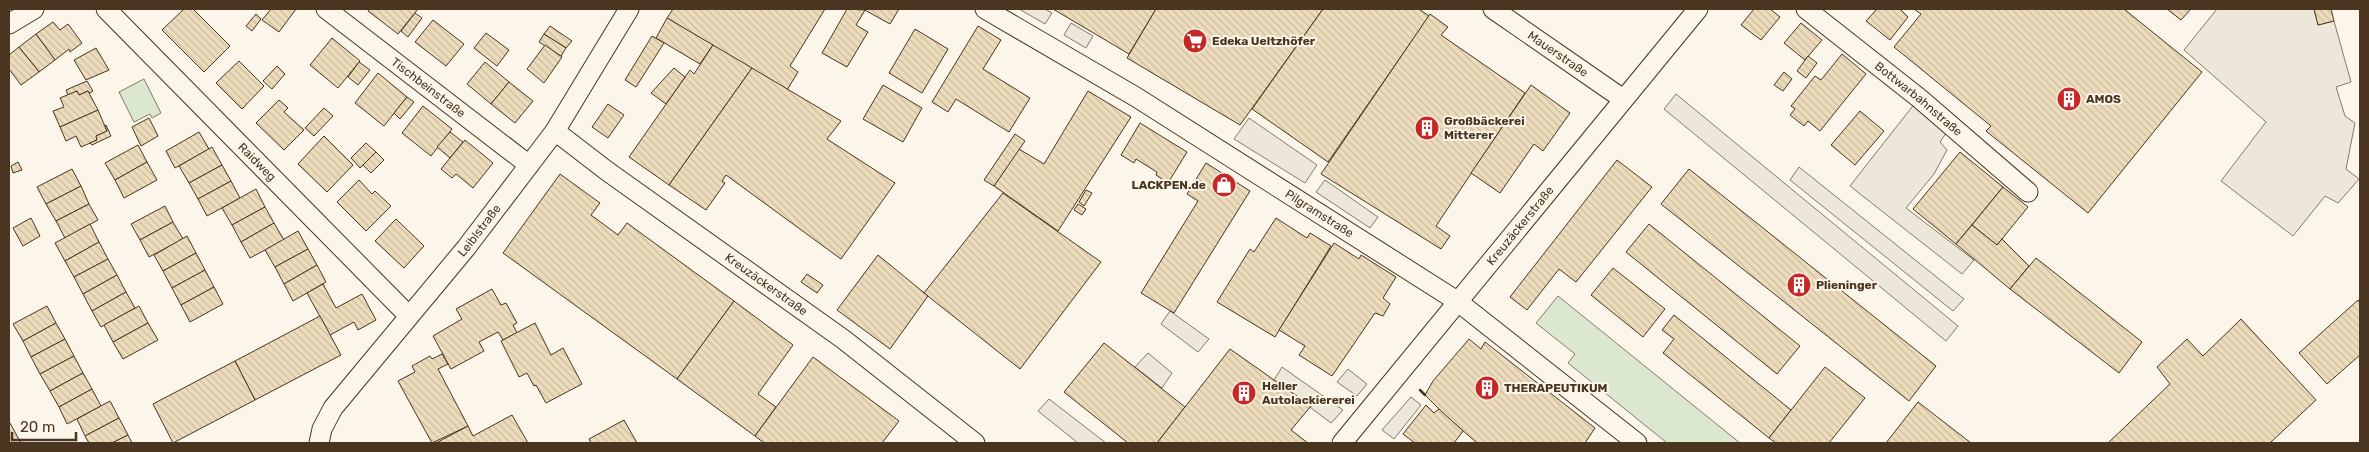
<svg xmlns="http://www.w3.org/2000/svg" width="2369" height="452" viewBox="0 0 2369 452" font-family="Rubik,sans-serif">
<defs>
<pattern id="building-back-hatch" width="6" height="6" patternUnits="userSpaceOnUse" patternTransform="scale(1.25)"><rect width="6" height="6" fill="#ecdcbc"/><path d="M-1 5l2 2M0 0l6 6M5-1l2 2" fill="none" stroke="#ccbda1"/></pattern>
</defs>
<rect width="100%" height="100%" fill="#fbf6e9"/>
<!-- grass -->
<g fill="#dce7d0" stroke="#887966">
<polygon points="144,79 161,113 152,118 150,114 134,122 119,92"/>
<polygon points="1558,296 1740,443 1667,443 1568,363 1575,354 1536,323"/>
</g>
<!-- parking -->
<g fill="#ede7d9" stroke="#887966">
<polygon points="1019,9 1045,9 1052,13 1045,24"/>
<polygon points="2217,9 2314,9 2318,25 2334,21 2351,82 2336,87 2345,116 2355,123 2346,169 2359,179 2338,203 2325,196 2293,236 2221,181 2266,122 2184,50"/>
<polygon points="1071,23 1093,36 1086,48 1064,35"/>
<polygon points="1676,94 1958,326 1946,341 1664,109"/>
<polygon points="1919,98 1951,126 1940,142 1947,150 1934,174 1906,208 1974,260 1962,274 1850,186"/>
<polygon points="1249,118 1317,165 1305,183 1234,139"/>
<polygon points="1799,167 1964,299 1953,311 1790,180"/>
<polygon points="1325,180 1378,217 1370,228 1316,192"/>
<polygon points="1170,311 1209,339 1198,352 1161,324"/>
<polygon points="1148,353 1172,373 1162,388 1135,367"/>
<polygon points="1282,367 1343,410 1331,423 1274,380"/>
<polygon points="1348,369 1367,384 1357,396 1337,382"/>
<polygon points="1411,397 1421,405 1394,439 1382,430"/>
<polygon points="1049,399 1106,443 1078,443 1038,411"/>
</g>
<!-- building -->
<g fill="url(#building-back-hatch)" stroke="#4a3520">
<polygon points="184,9 193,9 230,46 204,72 162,30"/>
<polygon points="271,9 296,9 279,32 262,20"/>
<polygon points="369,9 418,9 398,34 368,11"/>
<polygon points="673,9 825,9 790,66 798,72 787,90 667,18"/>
<polygon points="847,9 865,10 856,25 868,32 847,67 822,53"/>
<polygon points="863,9 899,9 890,24"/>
<polygon points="1053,9 1156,9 1129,54"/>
<polygon points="1156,9 1323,9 1240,125 1127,58"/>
<polygon points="1323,9 1419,9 1429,16 1328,162 1252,109"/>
<polygon points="1754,9 1770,9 1780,17 1761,40 1741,25"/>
<polygon points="1877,9 1900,9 1908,17 1890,40 1866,21"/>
<polygon points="1914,9 2124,9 2202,72 2088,213 1986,131 1991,126 1894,47 1921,14"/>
<polygon points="2167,9 2191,9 2181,20"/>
<polygon points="2314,9 2331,9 2334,21 2318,25"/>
<polygon points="415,13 422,18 408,37 401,31"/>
<polygon points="256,14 261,19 252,31 246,26"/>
<polygon points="1430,14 1448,27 1441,35 1525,93 1436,226 1450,236 1441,249 1321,174"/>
<polygon points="667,18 713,45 700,64 656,38"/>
<polygon points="433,20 464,44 446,66 415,42"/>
<polygon points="53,22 60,30 68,24 82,43 70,52 69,49 55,60 36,34"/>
<polygon points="1801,23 1822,40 1805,60 1784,43"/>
<polygon points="550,26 572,41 566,48 544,34"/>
<polygon points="978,26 1001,40 983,69 1030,98 1009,132 956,99 948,112 932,102"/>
<polygon points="915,29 948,49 922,93 889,73"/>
<polygon points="486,33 509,50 497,66 474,48"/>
<polygon points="36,34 55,60 39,72 19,47"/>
<polygon points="544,34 566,48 561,56 539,42"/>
<polygon points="652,36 664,43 636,87 625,80"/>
<polygon points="332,38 360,61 338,88 310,65"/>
<polygon points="545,45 562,57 544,83 527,69"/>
<polygon points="713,45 752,68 669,185 629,157 690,70 694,74"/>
<polygon points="19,47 39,72 21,85 9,69 9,55"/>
<polygon points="96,48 109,70 86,80 74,60"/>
<polygon points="1842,54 1866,74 1820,131 1808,121 1804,126 1790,115 1795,109 1791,106 1815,76 1821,80"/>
<polygon points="1808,56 1817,63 1806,78 1797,71"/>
<polygon points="239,61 264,86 242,109 216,83"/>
<polygon points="359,62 370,70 358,85 348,77"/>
<polygon points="485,62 509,82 491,104 467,84"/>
<polygon points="277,66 285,74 272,89 263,81"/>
<polygon points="674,68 685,77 666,104 651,93"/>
<polygon points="752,68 841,121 827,139 895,183 841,259 726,175 722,181 725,183 706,210 669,185"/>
<polygon points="1784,72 1792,79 1783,91 1774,85"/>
<polygon points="378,73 407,97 384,126 355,103"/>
<polygon points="87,81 93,91 90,93 88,91 79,95 77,91 68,95 66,90"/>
<polygon points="509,82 533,101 515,123 491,104"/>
<polygon points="883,85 922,108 903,142 863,119"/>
<polygon points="1531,85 1570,113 1543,151 1534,144 1500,193 1471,173"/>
<polygon points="77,91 79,95 88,91 98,110 60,127 53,111 64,107 60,98"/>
<polygon points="1088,91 1131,117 1058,231 994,186 1019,149 1044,164"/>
<polygon points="407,97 414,102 400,119 394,113"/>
<polygon points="279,100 288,108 284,112 304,130 284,150 256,123"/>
<polygon points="608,104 624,115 608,138 592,127"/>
<polygon points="423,106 452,129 431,156 402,133"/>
<polygon points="324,108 333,116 314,136 305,128"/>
<polygon points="98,110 107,131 96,136 97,140 81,147 76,136 66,141 60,127"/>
<polygon points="1860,111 1884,131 1855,165 1831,145"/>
<polygon points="149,118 158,136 141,146 132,127"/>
<polygon points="1140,123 1187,152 1168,183 1156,175 1157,172 1136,159 1134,163 1121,155"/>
<polygon points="106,125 111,136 92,145 90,143 97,140 96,136 107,131 105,126"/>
<polygon points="199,132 209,149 175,168 166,151"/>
<polygon points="450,132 463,142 450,158 437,147"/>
<polygon points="1015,134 1025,141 994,186 984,180"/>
<polygon points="324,136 353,165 327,192 298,164"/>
<polygon points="465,140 493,163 473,188 456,174 452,178 441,169"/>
<polygon points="366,143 376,152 360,168 351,158"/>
<polygon points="138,145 147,162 115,180 105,163"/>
<polygon points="212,147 222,165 189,183 179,166"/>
<polygon points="376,152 384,160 371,173 363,165"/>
<polygon points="1960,152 2003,187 1956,244 1913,209"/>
<polygon points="1617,160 1652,187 1576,282 1559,269 1527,310 1510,297"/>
<polygon points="18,162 22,170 13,173 11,166"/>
<polygon points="147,162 157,180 124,198 115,180"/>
<polygon points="1206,163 1250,191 1174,313 1141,293 1198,201 1187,194"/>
<polygon points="222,165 231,181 198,199 189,183"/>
<polygon points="72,169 81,186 46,204 37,187"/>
<polygon points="1689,169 1936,366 1909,401 1661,204"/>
<polygon points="560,174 600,203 591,215 618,235 627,223 734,301 677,379 503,253"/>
<polygon points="359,180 372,194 375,191 391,206 366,231 337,202"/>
<polygon points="231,181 240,198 207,216 198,199"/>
<polygon points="81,186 89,204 56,221 46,204"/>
<polygon points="2003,187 2028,207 1997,245 1972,225"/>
<polygon points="256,189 265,207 232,225 222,208"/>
<polygon points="1086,190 1092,193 1084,206 1079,202"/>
<polygon points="1003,193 1101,262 1020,369 924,293"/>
<polygon points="89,204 98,220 65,238 56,221"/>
<polygon points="1078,204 1086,209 1082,215 1074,210"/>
<polygon points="165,206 173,222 140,240 131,224"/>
<polygon points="265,207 274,223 241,242 232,225"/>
<polygon points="31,218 40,236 23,246 13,228"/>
<polygon points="1276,218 1307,238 1310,233 1331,246 1275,337 1217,302 1250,249 1254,252"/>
<polygon points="396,219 424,246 404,268 375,241"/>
<polygon points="173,222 183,239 149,257 140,240"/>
<polygon points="274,223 284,240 250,258 241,242"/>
<polygon points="90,224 99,242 65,261 55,243"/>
<polygon points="1649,224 1800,346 1777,374 1626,252"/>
<polygon points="1972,225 1997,245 2002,239 2029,266 2010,289 1956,244"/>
<polygon points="298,231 308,249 275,267 265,250"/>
<polygon points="187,236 196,253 163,271 154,255"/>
<polygon points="99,242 108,259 74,277 65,261"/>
<polygon points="1334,243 1359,259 1361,255 1396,277 1383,298 1390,304 1383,316 1375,313 1332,376 1299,355 1305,346 1279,330"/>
<polygon points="308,249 317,265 284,284 275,267"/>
<polygon points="196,253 205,270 172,288 163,271"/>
<polygon points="878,255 928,296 890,349 837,310"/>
<polygon points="2036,258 2142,342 2119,373 2010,289"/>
<polygon points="108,259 117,275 83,294 74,277"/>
<polygon points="317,265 326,282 293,301 284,284"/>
<polygon points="1613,268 1665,309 1643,337 1591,295"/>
<polygon points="205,270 214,287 181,305 172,288"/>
<polygon points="807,274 823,285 817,293 801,282"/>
<polygon points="117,275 126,292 92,311 83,294"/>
<polygon points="323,284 336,308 362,294 376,320 358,330 354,322 330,335 307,293"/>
<polygon points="214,287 223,304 190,322 181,305"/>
<polygon points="492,289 501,305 506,303 517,323 513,325 517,333 503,340 498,332 479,342 484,351 451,369 433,336 462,319 456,309"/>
<polygon points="126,292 135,308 101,327 92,311"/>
<polygon points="2358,300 2360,303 2360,355 2327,384 2299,353"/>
<polygon points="734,301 793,345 758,394 776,407 755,436 677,379"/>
<polygon points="47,306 56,323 23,341 13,324"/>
<polygon points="139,306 148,323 113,342 104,325"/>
<polygon points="1674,315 1791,410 1769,438 1663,353 1674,339 1662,330"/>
<polygon points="320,316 341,355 255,400 235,361"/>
<polygon points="2241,319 2316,400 2270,443 2108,443 2170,384 2157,367 2187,339 2203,356"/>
<polygon points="56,323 65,339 31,357 23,341"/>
<polygon points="148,323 158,340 123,359 113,342"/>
<polygon points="535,323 551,355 563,348 582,384 546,403 536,385 534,386 527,373 519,377 501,341"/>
<polygon points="65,339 74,356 40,374 31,357"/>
<polygon points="1469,339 1481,349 1485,342 1595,428 1585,443 1477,443 1445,415 1425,395 1433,381"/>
<polygon points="1104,343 1185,407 1157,443 1128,443 1064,392"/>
<polygon points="1230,349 1311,406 1291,430 1308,443 1157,443"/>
<polygon points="442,354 448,364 438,369 468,426 432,443 398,381 415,372 412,366 430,356 432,359"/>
<polygon points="74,356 83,373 50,391 40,374"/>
<polygon points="813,357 899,421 882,443 764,443 755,436"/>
<polygon points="235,361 255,400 173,443 153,404"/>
<polygon points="1825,367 1865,398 1829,443 1776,443 1769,438"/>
<polygon points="83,373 92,389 59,407 50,391"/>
<polygon points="92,389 101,406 67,424 59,407"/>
<polygon points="110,401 119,418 85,436 77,419"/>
<polygon points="1918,402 1971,443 1886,443"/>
<polygon points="1426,405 1434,413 1439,409 1463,431 1454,443 1415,443 1403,434"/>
<polygon points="512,415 528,443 436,443 468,426 473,436"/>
<polygon points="119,418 128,435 112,443 89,443 85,436"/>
<polygon points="624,420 637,443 591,443 589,439"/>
<polygon points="9,423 10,423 21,443 9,443"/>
<polygon points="128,435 132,443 112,443"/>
</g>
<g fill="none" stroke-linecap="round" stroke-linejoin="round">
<defs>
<g id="minor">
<path id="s1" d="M106 9 408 315"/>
<path id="s2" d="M326 9 529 165"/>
<path id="s3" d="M985 9 1136 97 1457 301 1637 443"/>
<path id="s4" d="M1493 9 1623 99"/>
<path id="s5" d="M1806 9 1919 98 2028 192"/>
<polyline points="9,24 34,9"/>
<path id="s6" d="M555 131 607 171 843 339 975 443"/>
<path id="s7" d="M319 443 322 429 333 408 466 248 555 131 629 9"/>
<path id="s8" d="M1342 443 1698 9"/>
</g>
</defs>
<!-- minor casing -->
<use href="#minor" stroke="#4a3520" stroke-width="21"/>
<!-- minor -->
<use href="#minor" stroke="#fbf6e9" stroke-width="19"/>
<!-- wall -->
<polyline stroke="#4a3520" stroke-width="2.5" points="1420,390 1425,395"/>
</g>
<!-- icons -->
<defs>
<symbol id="supermarket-disc" viewBox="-11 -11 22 22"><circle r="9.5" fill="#c62828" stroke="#fbf6e9"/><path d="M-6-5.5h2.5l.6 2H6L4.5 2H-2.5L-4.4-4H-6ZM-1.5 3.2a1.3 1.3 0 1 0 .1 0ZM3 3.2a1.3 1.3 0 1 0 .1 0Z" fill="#fff"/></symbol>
<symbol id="building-disc" viewBox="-11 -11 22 22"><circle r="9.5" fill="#c62828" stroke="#fbf6e9"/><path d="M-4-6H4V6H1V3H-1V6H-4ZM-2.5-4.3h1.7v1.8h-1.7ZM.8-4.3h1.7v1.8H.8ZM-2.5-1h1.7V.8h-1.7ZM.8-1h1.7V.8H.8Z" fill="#fff"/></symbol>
<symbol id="shop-disc" viewBox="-11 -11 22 22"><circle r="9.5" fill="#c62828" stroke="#fbf6e9"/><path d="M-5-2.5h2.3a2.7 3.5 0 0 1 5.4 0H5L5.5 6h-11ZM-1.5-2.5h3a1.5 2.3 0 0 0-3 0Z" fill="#fff"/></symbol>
</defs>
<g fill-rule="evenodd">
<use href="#supermarket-disc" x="1181" y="27" width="28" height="28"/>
<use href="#building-disc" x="2055" y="85" width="28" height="28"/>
<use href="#building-disc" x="1413" y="114" width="28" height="28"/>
<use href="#shop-disc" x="1210" y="171" width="28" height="28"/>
<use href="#building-disc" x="1785" y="271" width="28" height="28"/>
<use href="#building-disc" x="1473" y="374" width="28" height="28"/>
<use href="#building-disc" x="1230" y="379" width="28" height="28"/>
</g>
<g text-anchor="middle" stroke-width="4" stroke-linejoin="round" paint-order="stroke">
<!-- poi labels -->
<g font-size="12" font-weight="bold" fill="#4a3520" stroke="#fbf6e9" text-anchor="start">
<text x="1212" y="45">Edeka Ueltzhöfer</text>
<text x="2086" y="103">AMOS</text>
<text x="1444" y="125">Großbäckerei<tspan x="1444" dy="14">Mitterer</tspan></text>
<text x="1206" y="189" text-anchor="end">LACKPEN.de</text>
<text x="1816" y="289">Plieninger</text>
<text x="1262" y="390">Heller<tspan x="1262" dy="14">Autolackiererei</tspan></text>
<text x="1504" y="392">THERAPEUTIKUM</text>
</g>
<!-- street labels -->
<g font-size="12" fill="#4a3520" stroke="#fbf6e9">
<text dy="4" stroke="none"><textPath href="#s4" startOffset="79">Mauerstraße</textPath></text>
<text dy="4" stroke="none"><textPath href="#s2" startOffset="129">Tischbeinstraße</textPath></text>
<text dy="4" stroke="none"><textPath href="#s5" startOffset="144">Bottwarbahnstraße</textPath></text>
<text dy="4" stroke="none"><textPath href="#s1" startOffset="215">Raidweg</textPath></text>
<text dy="4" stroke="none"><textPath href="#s3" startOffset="392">Pilgramstraße</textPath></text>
<text dy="4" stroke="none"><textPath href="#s8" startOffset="281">Kreuzäckerstraße</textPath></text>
<text dy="4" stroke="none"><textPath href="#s7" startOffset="268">Leiblstraße</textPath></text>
<text dy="4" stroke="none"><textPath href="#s6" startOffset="261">Kreuzäckerstraße</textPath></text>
</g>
</g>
<!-- border -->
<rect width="2369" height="452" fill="none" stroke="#4a3520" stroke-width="20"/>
<!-- scale -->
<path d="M12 432v8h64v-8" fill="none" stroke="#4a3520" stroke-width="2.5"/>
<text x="20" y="432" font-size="15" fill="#4a3520" stroke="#fbf6e9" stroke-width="4" paint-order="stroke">20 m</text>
</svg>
